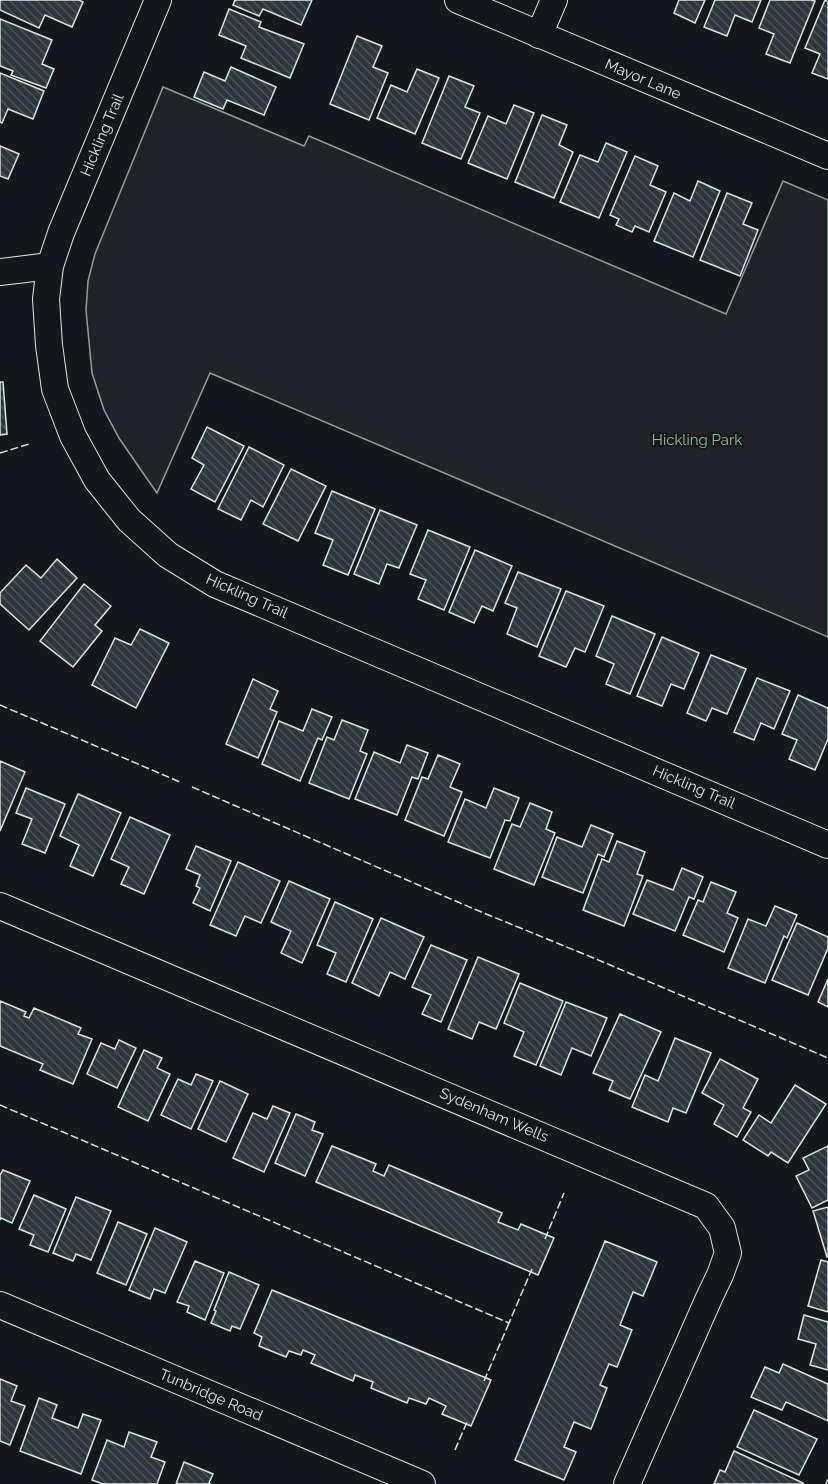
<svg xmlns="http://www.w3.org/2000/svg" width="828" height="1484" viewBox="0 0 828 1484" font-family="Raleway,sans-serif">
<defs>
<pattern id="building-back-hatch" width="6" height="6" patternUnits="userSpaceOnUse" patternTransform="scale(1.5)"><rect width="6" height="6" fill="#2c363c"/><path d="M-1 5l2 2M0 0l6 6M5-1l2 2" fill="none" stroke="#4a5358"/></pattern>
</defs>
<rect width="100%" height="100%" fill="#14181c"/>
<!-- green -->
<polygon fill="#202428" stroke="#939e99" stroke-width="1.5" points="163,87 304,146 309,136 726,314 783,181 828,200 828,637 210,373 157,493 143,473 119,438 104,410 92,373 86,310 88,281 95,254"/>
<!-- building -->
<g fill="url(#building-back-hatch)" stroke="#d8e6dc" stroke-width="1.5">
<polygon points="0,0 79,0 83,2 72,27 45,15 39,28 0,10"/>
<polygon points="235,0 312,0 301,25 263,9 259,16 233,5"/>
<polygon points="679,0 705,0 695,23 674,13"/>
<polygon points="715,0 761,0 752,22 735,15 727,36 704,27"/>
<polygon points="770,0 811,0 815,1 790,63 766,54 774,34 759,28"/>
<polygon points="825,0 828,2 828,79 812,73 820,54 805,48"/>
<polygon points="229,9 261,22 259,27 304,44 290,78 241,58 246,46 219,35"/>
<polygon points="0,19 52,40 42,64 54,69 46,88 11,75 13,71 0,66"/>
<polygon points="357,36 382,46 373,67 388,73 369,120 330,104"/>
<polygon points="231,67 276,87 264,115 227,100 223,109 194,97 204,72 225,81"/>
<polygon points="417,69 439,78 415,134 377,118 391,85 407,92"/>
<polygon points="0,73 44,91 33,119 8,109 2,123 0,122"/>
<polygon points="449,76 474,86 465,107 480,113 461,159 422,143"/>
<polygon points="514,105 534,113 507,179 468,163 488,116 506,124"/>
<polygon points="542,115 567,125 559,145 573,152 554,198 515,182"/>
<polygon points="606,143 627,152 599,218 560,202 580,155 598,162"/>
<polygon points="0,146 19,154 8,179 0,176"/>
<polygon points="635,156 658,166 650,185 666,192 649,232 635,226 632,232 616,225 619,219 610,215"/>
<polygon points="698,181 720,191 693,257 654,241 674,193 690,201"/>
<polygon points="727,193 752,203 743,224 758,230 740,276 700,260"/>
<polygon points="0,382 3,382 7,434 0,435"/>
<polygon points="207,427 244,446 215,502 191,489 204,465 192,458"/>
<polygon points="249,447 284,465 263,507 251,500 241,520 218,509"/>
<polygon points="291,469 326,486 298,541 263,524"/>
<polygon points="332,491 375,509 348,575 323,565 333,540 315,533"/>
<polygon points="380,510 417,525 399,568 387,564 379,584 354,574"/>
<polygon points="428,530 470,547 444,610 418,599 426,580 410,574"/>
<polygon points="475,550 512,566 493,611 482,606 474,623 449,612"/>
<polygon points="57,559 77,578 29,630 0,604 0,593 26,565 41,578"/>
<polygon points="518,572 561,589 537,647 507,634 517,608 505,603"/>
<polygon points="84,584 111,606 95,625 102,631 73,667 40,641"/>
<polygon points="566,591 604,606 585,652 575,648 566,667 539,656"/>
<polygon points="612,616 655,634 630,694 606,684 614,664 596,656"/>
<polygon points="140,629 169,643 136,708 92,685 115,638 131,645"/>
<polygon points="662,637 699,653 684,689 671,684 662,706 637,696"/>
<polygon points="711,655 746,669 727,714 712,708 706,721 687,713"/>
<polygon points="757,678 790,691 774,729 761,723 754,740 734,732"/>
<polygon points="253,679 278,691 270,709 277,712 258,758 226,744"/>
<polygon points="798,695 828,708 828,739 815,770 789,759 797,740 782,734"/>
<polygon points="312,709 332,717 322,740 318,738 300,781 262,764 279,721 303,731"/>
<polygon points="342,720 368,730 360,751 367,754 349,799 309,783 327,737 334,740"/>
<polygon points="407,745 428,753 418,779 412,777 397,815 355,799 374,752 400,763"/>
<polygon points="438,755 460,764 450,787 462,792 444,836 405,820 422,777 428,779"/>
<polygon points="0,761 25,772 0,831"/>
<polygon points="26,788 65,804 45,853 22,844 32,819 16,813"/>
<polygon points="494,788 519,798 510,821 505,820 490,858 448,842 465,799 486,808"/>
<polygon points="78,794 121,813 93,876 70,866 79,845 60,836"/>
<polygon points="530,803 552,812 546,829 555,833 534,885 494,869 512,824 520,827"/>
<polygon points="130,817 170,835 144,894 121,884 129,867 111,859"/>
<polygon points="591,825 613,834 604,857 598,854 583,893 542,877 557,837 582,847"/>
<polygon points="617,841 645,852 637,874 643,876 624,926 583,910 602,859 609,862"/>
<polygon points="196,846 231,861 210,911 193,903 200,888 196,886 200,875 186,869"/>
<polygon points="238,862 280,881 261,923 245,916 236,936 210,925"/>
<polygon points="682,868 703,877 694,899 689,897 675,931 633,914 647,880 673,890"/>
<polygon points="289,881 330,899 302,963 281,953 291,931 271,922"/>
<polygon points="711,882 736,892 727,913 738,918 724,952 683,935 698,900 703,902"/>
<polygon points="335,902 373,919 346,982 327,974 336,953 317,945"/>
<polygon points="775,906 797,915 787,938 784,936 765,983 728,968 748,919 766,926"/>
<polygon points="381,918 424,937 405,979 390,972 379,996 352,983"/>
<polygon points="797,923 828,937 828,948 808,995 772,980"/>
<polygon points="431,945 467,960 441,1022 422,1014 431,995 412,987"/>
<polygon points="478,957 519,974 496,1029 479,1022 472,1039 448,1029"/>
<polygon points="828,979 828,1007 818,1002"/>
<polygon points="520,983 563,1001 536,1065 514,1056 524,1032 504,1023"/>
<polygon points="0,1001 26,1012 24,1016 29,1018 34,1008 81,1028 78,1034 92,1039 73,1084 40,1070 43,1064 0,1046"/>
<polygon points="566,1002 607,1018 591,1056 572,1048 561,1075 540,1066"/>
<polygon points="620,1014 661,1032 630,1099 609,1090 613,1081 593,1073"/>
<polygon points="675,1038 711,1053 686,1113 673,1108 668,1122 632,1107 645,1075 658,1081"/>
<polygon points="119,1040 136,1048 117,1088 87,1074 101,1043 115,1049"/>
<polygon points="144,1050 162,1058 157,1068 170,1074 148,1121 118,1107"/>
<polygon points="720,1059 758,1079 743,1108 751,1112 737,1137 714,1124 724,1105 702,1093"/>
<polygon points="196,1074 213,1081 191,1129 161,1115 178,1079 191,1085"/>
<polygon points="220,1081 248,1094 226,1142 198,1129"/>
<polygon points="795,1085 826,1104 788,1163 771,1152 768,1156 743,1140 759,1115 771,1123"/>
<polygon points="273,1106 290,1113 264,1172 233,1158 253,1113 267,1119"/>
<polygon points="296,1114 315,1122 312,1130 323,1134 305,1176 275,1163"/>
<polygon points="332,1146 376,1164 373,1171 384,1176 389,1165 502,1213 498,1222 518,1230 521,1224 554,1238 538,1275 316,1182"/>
<polygon points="828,1146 828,1200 812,1208 796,1176 809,1170 803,1158"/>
<polygon points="3,1170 30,1181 12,1223 1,1218 0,1220 0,1175"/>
<polygon points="34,1195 66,1209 48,1252 30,1245 34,1235 19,1229"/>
<polygon points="76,1197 111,1211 91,1260 76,1254 73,1261 53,1253"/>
<polygon points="828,1207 828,1257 827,1257 813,1211"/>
<polygon points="118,1222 147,1234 126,1285 97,1273"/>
<polygon points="155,1228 187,1242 165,1293 154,1289 150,1299 129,1290"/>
<polygon points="605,1241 657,1262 643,1296 633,1292 620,1325 632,1330 617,1367 609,1364 600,1385 607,1388 591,1429 574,1422 564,1447 576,1452 564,1480 515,1460"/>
<polygon points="821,1260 828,1262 828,1312 808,1306"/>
<polygon points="195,1261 224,1273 205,1320 187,1312 189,1306 177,1302"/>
<polygon points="229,1272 259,1285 240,1329 232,1326 230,1331 211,1323 216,1311 214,1310"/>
<polygon points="272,1290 491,1380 471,1426 442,1414 446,1406 429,1398 426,1404 409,1398 407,1403 371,1388 373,1382 355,1375 353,1381 311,1363 315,1355 303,1350 301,1355 289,1351 286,1357 259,1346 262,1337 254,1333"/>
<polygon points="804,1315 828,1322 828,1370 810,1365 816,1344 798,1339"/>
<polygon points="783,1364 828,1384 828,1421 786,1402 782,1410 751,1397 765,1367 779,1373"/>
<polygon points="0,1379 17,1386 11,1401 25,1406 10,1445 0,1441"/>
<polygon points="39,1398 57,1405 52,1418 78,1428 83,1414 101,1420 81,1474 20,1451"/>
<polygon points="754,1410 817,1439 799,1475 737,1447"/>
<polygon points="129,1432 157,1442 151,1457 165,1462 157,1484 103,1484 92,1480 107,1440 124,1447"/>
<polygon points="734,1451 803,1483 803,1484 714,1484 720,1470 725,1472"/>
<polygon points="184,1462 213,1474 209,1483 211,1484 176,1484"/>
</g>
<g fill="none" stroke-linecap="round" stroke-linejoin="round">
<defs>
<g id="street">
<polyline points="158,0 61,233 50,266 46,299 49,345 55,389 73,436 97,480 129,520 168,555 215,584 828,845"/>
<polyline points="458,0 828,156"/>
<polyline points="539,35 554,0"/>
<polyline points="0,272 50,266"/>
<polyline points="0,906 706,1206 722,1228 728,1253 720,1275 709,1298 627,1484"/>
<polyline points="0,1305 422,1484"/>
</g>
</defs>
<!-- street casing -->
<use href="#street" stroke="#d8e6dc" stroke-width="28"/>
<!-- street -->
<use href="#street" stroke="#14181c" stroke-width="26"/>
<!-- fence -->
<g stroke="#d8e6dc" stroke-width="1.5" stroke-dasharray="8 3" stroke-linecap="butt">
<polyline points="0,453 29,444"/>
<polyline points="0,705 180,782"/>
<polyline points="192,787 474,909 596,959 828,1058"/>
<polyline points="0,1105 509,1323 532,1269"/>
<polyline points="545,1239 564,1193"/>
<polyline points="484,1381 509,1323"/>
<polyline points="455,1450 467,1422"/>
<polyline points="826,1484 828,1479"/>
</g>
</g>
<g text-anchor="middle" stroke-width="4.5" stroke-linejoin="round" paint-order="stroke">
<!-- street labels -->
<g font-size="15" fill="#d8e6dc" stroke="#14181c">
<text transform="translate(643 79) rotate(23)" y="5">Mayor Lane</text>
<text transform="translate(102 135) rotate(-67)" y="5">Hickling Trail</text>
<text transform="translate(247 596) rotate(24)" y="5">Hickling Trail</text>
<text transform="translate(694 787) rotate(23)" y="5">Hickling Trail</text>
<text transform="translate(494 1115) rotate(23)" y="5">Sydenham Wells</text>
<text transform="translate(211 1395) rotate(23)" y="5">Tunbridge Road</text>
</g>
<!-- park labels -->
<g font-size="15" fill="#8ac095" stroke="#14181c">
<text x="697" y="445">Hickling Park</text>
</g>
</g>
</svg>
